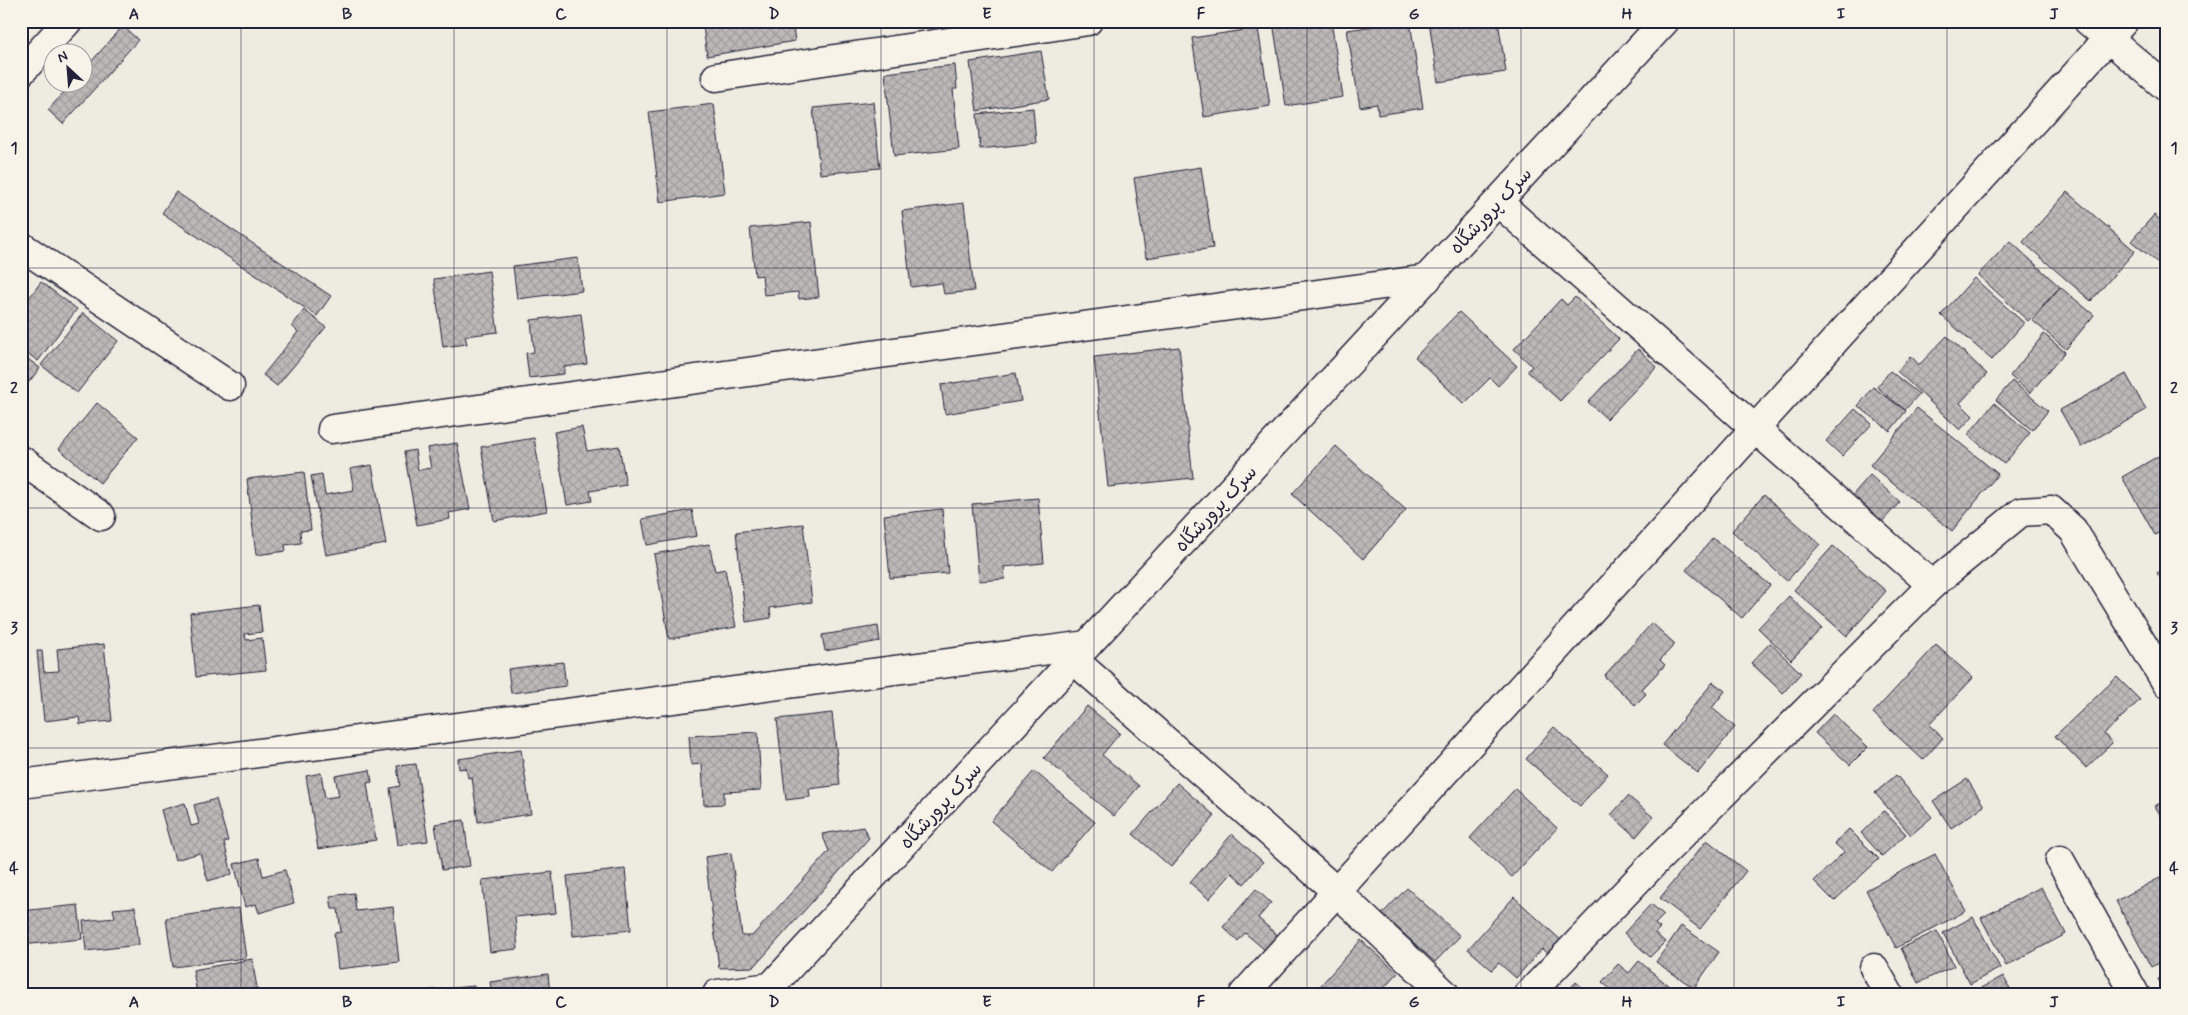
<svg xmlns="http://www.w3.org/2000/svg" width="2188" height="1015" viewBox="0 0 2188 1015" font-family="Mynerve,'Playpen Sans Arabic',sans-serif">
<defs>
<pattern id="building-cross-hatch" width="8" height="8" patternUnits="userSpaceOnUse" patternTransform="scale(1.25)"><rect width="8" height="8" fill="#bbb8b7"/><path d="M0 0l8 8M0 8l8-8" fill="none" stroke="#a09e9e"/></pattern>
</defs>
<rect width="100%" height="100%" fill="#eeebe1"/>
<filter id="ink" filterUnits="userSpaceOnUse"><feTurbulence type="fractalNoise" baseFrequency=".02" numOctaves="2"/><feDisplacementMap in="SourceGraphic" scale="10" xChannelSelector="R" yChannelSelector="G"/><feConvolveMatrix kernelMatrix="1 2 1 2 8 2 1 2 1" color-interpolation-filters="sRGB"/></filter>
<g filter="url(#ink)">
<!-- building -->
<g fill="url(#building-cross-hatch)" stroke="#22223b">
<polygon points="732,21 792,21 795,41 707,56 703,26"/>
<polygon points="1279,21 1331,21 1343,97 1286,106 1273,22"/>
<polygon points="1410,21 1423,108 1378,115 1377,104 1360,107 1347,30"/>
<polygon points="1429,21 1498,21 1506,72 1438,82"/>
<polygon points="123,26 138,40 63,124 48,110 73,82 82,82 82,72"/>
<polygon points="1258,28 1270,106 1204,117 1192,38"/>
<polygon points="1041,51 1049,99 977,111 970,62"/>
<polygon points="955,65 957,89 953,89 959,149 894,156 885,73"/>
<polygon points="873,102 880,168 820,174 813,108"/>
<polygon points="714,104 725,193 660,202 649,112"/>
<polygon points="1033,108 1036,143 980,149 977,114"/>
<polygon points="1201,167 1213,248 1146,258 1134,178"/>
<polygon points="176,192 331,296 317,316 162,213"/>
<polygon points="2067,192 2135,251 2091,301 2023,242"/>
<polygon points="964,203 974,291 944,294 942,283 911,287 902,211"/>
<polygon points="2154,215 2165,224 2167,222 2167,263 2163,267 2131,241"/>
<polygon points="811,222 819,297 799,299 798,292 764,295 762,275 755,276 750,228"/>
<polygon points="2010,241 2060,287 2028,321 1978,275"/>
<polygon points="578,258 582,291 517,299 513,266"/>
<polygon points="489,271 498,332 465,336 467,344 443,347 434,279"/>
<polygon points="1974,278 2024,323 1992,360 1941,315"/>
<polygon points="41,282 77,309 38,361 21,349 21,309"/>
<polygon points="2060,287 2094,315 2066,349 2032,320"/>
<polygon points="1575,297 1619,339 1560,401 1527,371 1532,366 1514,349 1561,299 1567,305"/>
<polygon points="304,310 326,327 277,386 263,375 298,332 292,326"/>
<polygon points="1459,312 1517,366 1498,386 1490,378 1464,404 1415,357"/>
<polygon points="83,313 118,341 77,393 41,365"/>
<polygon points="581,314 587,364 564,367 564,374 529,378 526,353 534,352 531,320"/>
<polygon points="2044,334 2065,352 2030,393 2010,376"/>
<polygon points="1947,336 1987,374 1960,403 1973,416 1960,430 1897,371 1911,356 1919,365"/>
<polygon points="1179,347 1193,478 1108,487 1094,357"/>
<polygon points="1638,349 1657,367 1607,419 1588,402"/>
<polygon points="21,354 40,368 21,392"/>
<polygon points="1890,371 1919,394 1905,410 1877,387"/>
<polygon points="1016,373 1021,401 945,414 941,385"/>
<polygon points="2126,374 2146,410 2081,447 2060,410"/>
<polygon points="2012,381 2048,411 2032,430 1996,400"/>
<polygon points="1873,387 1906,411 1890,431 1858,406"/>
<polygon points="97,403 138,437 100,483 59,449"/>
<polygon points="1994,403 2030,433 2004,464 1968,435"/>
<polygon points="1917,408 1998,474 1952,531 1870,465"/>
<polygon points="1855,409 1872,424 1842,456 1826,441"/>
<polygon points="582,427 587,451 619,446 626,485 590,491 592,501 567,505 554,432"/>
<polygon points="534,438 547,511 494,521 481,447"/>
<polygon points="457,443 470,509 449,513 450,519 417,525 404,452 415,450 418,470 431,468 427,448"/>
<polygon points="1336,446 1406,510 1363,559 1292,494"/>
<polygon points="2167,451 2167,528 2155,535 2122,477"/>
<polygon points="372,465 386,544 326,555 311,476 322,474 325,495 354,490 350,469"/>
<polygon points="304,472 311,530 300,531 301,543 285,545 286,551 256,555 247,479"/>
<polygon points="1870,475 1900,502 1880,524 1850,498"/>
<polygon points="1764,495 1820,544 1787,581 1732,531"/>
<polygon points="1038,498 1044,563 1004,567 1005,579 979,581 972,504"/>
<polygon points="942,509 948,573 890,578 884,515"/>
<polygon points="692,510 697,536 647,545 642,519"/>
<polygon points="803,524 812,602 770,608 771,618 746,622 736,532"/>
<polygon points="1713,538 1770,585 1742,618 1686,570"/>
<polygon points="709,544 715,571 725,569 736,627 669,639 654,554"/>
<polygon points="1833,546 1886,591 1847,636 1794,590"/>
<polygon points="2167,567 2167,589 2157,573"/>
<polygon points="1789,596 1822,628 1791,660 1758,628"/>
<polygon points="259,605 262,632 245,634 246,640 262,638 266,670 196,677 190,613"/>
<polygon points="1652,623 1675,644 1660,660 1665,665 1642,689 1646,694 1635,705 1604,676"/>
<polygon points="878,626 880,641 825,651 822,635"/>
<polygon points="1770,643 1801,673 1783,693 1751,663"/>
<polygon points="104,644 112,721 80,724 79,717 44,721 37,651 42,651 44,672 59,671 57,649"/>
<polygon points="1936,645 1973,678 1929,725 1943,738 1923,760 1873,713"/>
<polygon points="563,662 566,686 511,693 508,669"/>
<polygon points="2117,677 2140,700 2104,734 2112,743 2086,768 2055,736"/>
<polygon points="1713,682 1725,691 1712,708 1735,727 1698,773 1662,745"/>
<polygon points="1087,706 1120,733 1102,755 1139,786 1114,816 1044,758"/>
<polygon points="832,713 840,785 809,789 810,797 786,800 777,719"/>
<polygon points="1833,714 1868,747 1850,765 1815,733"/>
<polygon points="1554,727 1608,774 1580,806 1526,759"/>
<polygon points="758,732 761,790 724,792 724,804 704,805 702,764 691,765 689,736"/>
<polygon points="521,750 531,814 478,822 472,777 468,778 466,768 459,769 458,759"/>
<polygon points="416,764 428,841 398,845 390,788 400,786 397,766"/>
<polygon points="370,770 372,782 367,783 376,840 318,849 306,776 321,773 325,798 339,796 335,776"/>
<polygon points="1034,771 1095,822 1052,872 991,821"/>
<polygon points="1896,775 1932,817 1911,835 1875,793"/>
<polygon points="1967,779 1984,806 1951,828 1933,801"/>
<polygon points="1177,783 1215,816 1171,867 1133,834"/>
<polygon points="1515,789 1557,828 1512,877 1470,838"/>
<polygon points="1628,796 1653,817 1636,837 1611,815"/>
<polygon points="216,799 228,841 224,842 232,874 208,881 200,853 175,860 161,810 185,803 191,826 199,824 194,805"/>
<polygon points="2167,799 2167,826 2155,806"/>
<polygon points="1884,811 1906,834 1882,856 1861,833"/>
<polygon points="464,820 470,866 442,870 435,824"/>
<polygon points="863,827 869,838 754,967 719,968 705,857 731,853 742,936 752,936 829,851 822,834"/>
<polygon points="1849,829 1879,859 1834,901 1814,881 1844,852 1834,843"/>
<polygon points="1232,834 1263,862 1244,884 1232,873 1209,899 1190,883"/>
<polygon points="1707,840 1746,871 1700,929 1660,898"/>
<polygon points="1935,854 1966,911 1896,948 1866,890"/>
<polygon points="259,858 263,876 285,870 294,903 259,913 256,904 245,907 234,864"/>
<polygon points="625,869 631,930 573,936 567,876"/>
<polygon points="552,872 556,913 515,917 518,949 490,952 482,880"/>
<polygon points="2167,874 2167,958 2151,967 2116,901"/>
<polygon points="2041,887 2066,934 2006,966 1981,918"/>
<polygon points="1407,888 1460,936 1435,962 1382,914"/>
<polygon points="1256,889 1271,903 1258,918 1285,942 1272,956 1245,933 1238,941 1223,927"/>
<polygon points="354,893 356,911 393,907 399,962 338,969 334,933 341,932 338,909 332,909 330,896"/>
<polygon points="1514,897 1564,943 1551,957 1542,949 1516,978 1499,963 1492,970 1468,949"/>
<polygon points="1651,904 1664,915 1655,924 1660,928 1655,933 1665,942 1650,957 1624,933"/>
<polygon points="78,905 82,939 21,945 21,911"/>
<polygon points="135,907 139,945 86,951 83,921 115,918 113,909"/>
<polygon points="239,908 246,958 173,967 166,918"/>
<polygon points="1973,917 2000,968 1970,984 1943,933"/>
<polygon points="1681,926 1719,952 1694,988 1656,962"/>
<polygon points="1937,931 1954,966 1918,983 1901,948"/>
<polygon points="1361,940 1398,973 1383,989 1388,994 1313,994"/>
<polygon points="252,959 257,988 227,994 197,994 193,970"/>
<polygon points="1639,961 1676,992 1674,994 1616,994 1602,982 1618,964 1629,973"/>
<polygon points="548,974 550,994 492,994 490,982"/>
<polygon points="2167,974 2167,994 2166,994 2158,979"/>
<polygon points="2003,976 2013,994 1982,994 1980,989"/>
<polygon points="1576,982 1590,994 1565,994"/>
<polygon points="474,986 475,994 411,994 411,992"/>
</g>
<g fill="none" stroke-linecap="round" stroke-linejoin="round">
<defs>
<g id="minor">
<polyline points="2088,21 2167,88"/>
<polyline points="21,72 68,21"/>
<polyline points="716,77 1088,21"/>
<polyline points="1498,202 1932,585"/>
<polyline points="21,246 230,386"/>
<polyline points="332,429 1427,279"/>
<polyline points="21,460 101,516"/>
<polyline points="1074,660 1336,891 1445,994"/>
<polyline points="21,784 1087,645"/>
<polyline points="2060,860 2135,994"/>
<polyline points="1874,968 1889,994"/>
<polyline points="717,994 770,987"/>
<polyline points="764,994 1665,21"/>
<polyline points="1244,994 2124,21"/>
<polyline points="1529,994 1651,866 1932,585 2021,512 2051,510 2073,530 2167,684"/>
</g>
</defs>
<!-- minor casing -->
<use href="#minor" stroke="#22223b" stroke-width="31"/>
<!-- minor -->
<use href="#minor" stroke="#f7f3e8" stroke-width="28"/>
</g>
</g>
<!-- grid -->
<path fill="none" stroke="#22223b" stroke-width="1" stroke-opacity="0.55" d="M241 21V994M454 21V994M667 21V994M881 21V994M1094 21V994M1307 21V994M1521 21V994M1734 21V994M1947 21V994M21 268H2167M21 508H2167M21 748H2167"/>
<g text-anchor="middle" stroke-width="4" stroke-linejoin="round" paint-order="stroke">
<!-- street labels -->
<g font-size="19" fill="#22223b" stroke="#f7f3e8">
<text transform="translate(1490 210) rotate(-47)" y="7">سرک پرورشگاه</text>
<text transform="translate(1215 508) rotate(-47)" y="7">سرک پرورشگاه</text>
<text transform="translate(940 805) rotate(-47)" y="7">سرک پرورشگاه</text>
</g>
</g>
<!-- margin -->
<rect width="2188" height="1015" fill="none" stroke="#f7f3e8" stroke-width="55"/>
<!-- north arrow -->
<g transform="translate(68 68) rotate(334)"><circle r="24" fill="#f7f3e8" stroke="#a29fa3"/>
<path d="M0-4L9 19L0 12L-9 19Z" fill="#22223b"/>
<text y="-8" font-size="14" font-weight="bold" text-anchor="middle" fill="#22223b">N</text>
</g>
<rect x="28" y="28" width="2132" height="960" fill="none" stroke="#22223b" stroke-width="2"/>
<g font-size="16" text-anchor="middle" font-weight="bold" fill="#22223b">
<text x="134" y="19">A</text>
<text x="347" y="19">B</text>
<text x="561" y="19">C</text>
<text x="774" y="19">D</text>
<text x="987" y="19">E</text>
<text x="1201" y="19">F</text>
<text x="1414" y="19">G</text>
<text x="1627" y="19">H</text>
<text x="1841" y="19">I</text>
<text x="2054" y="19">J</text>
<text x="14" y="153">1</text>
<text x="2174" y="153">1</text>
<text x="14" y="393">2</text>
<text x="2174" y="393">2</text>
<text x="14" y="633">3</text>
<text x="2174" y="633">3</text>
<text x="14" y="873">4</text>
<text x="2174" y="873">4</text>
<text x="134" y="1007">A</text>
<text x="347" y="1007">B</text>
<text x="561" y="1007">C</text>
<text x="774" y="1007">D</text>
<text x="987" y="1007">E</text>
<text x="1201" y="1007">F</text>
<text x="1414" y="1007">G</text>
<text x="1627" y="1007">H</text>
<text x="1841" y="1007">I</text>
<text x="2054" y="1007">J</text>
</g>
</svg>
